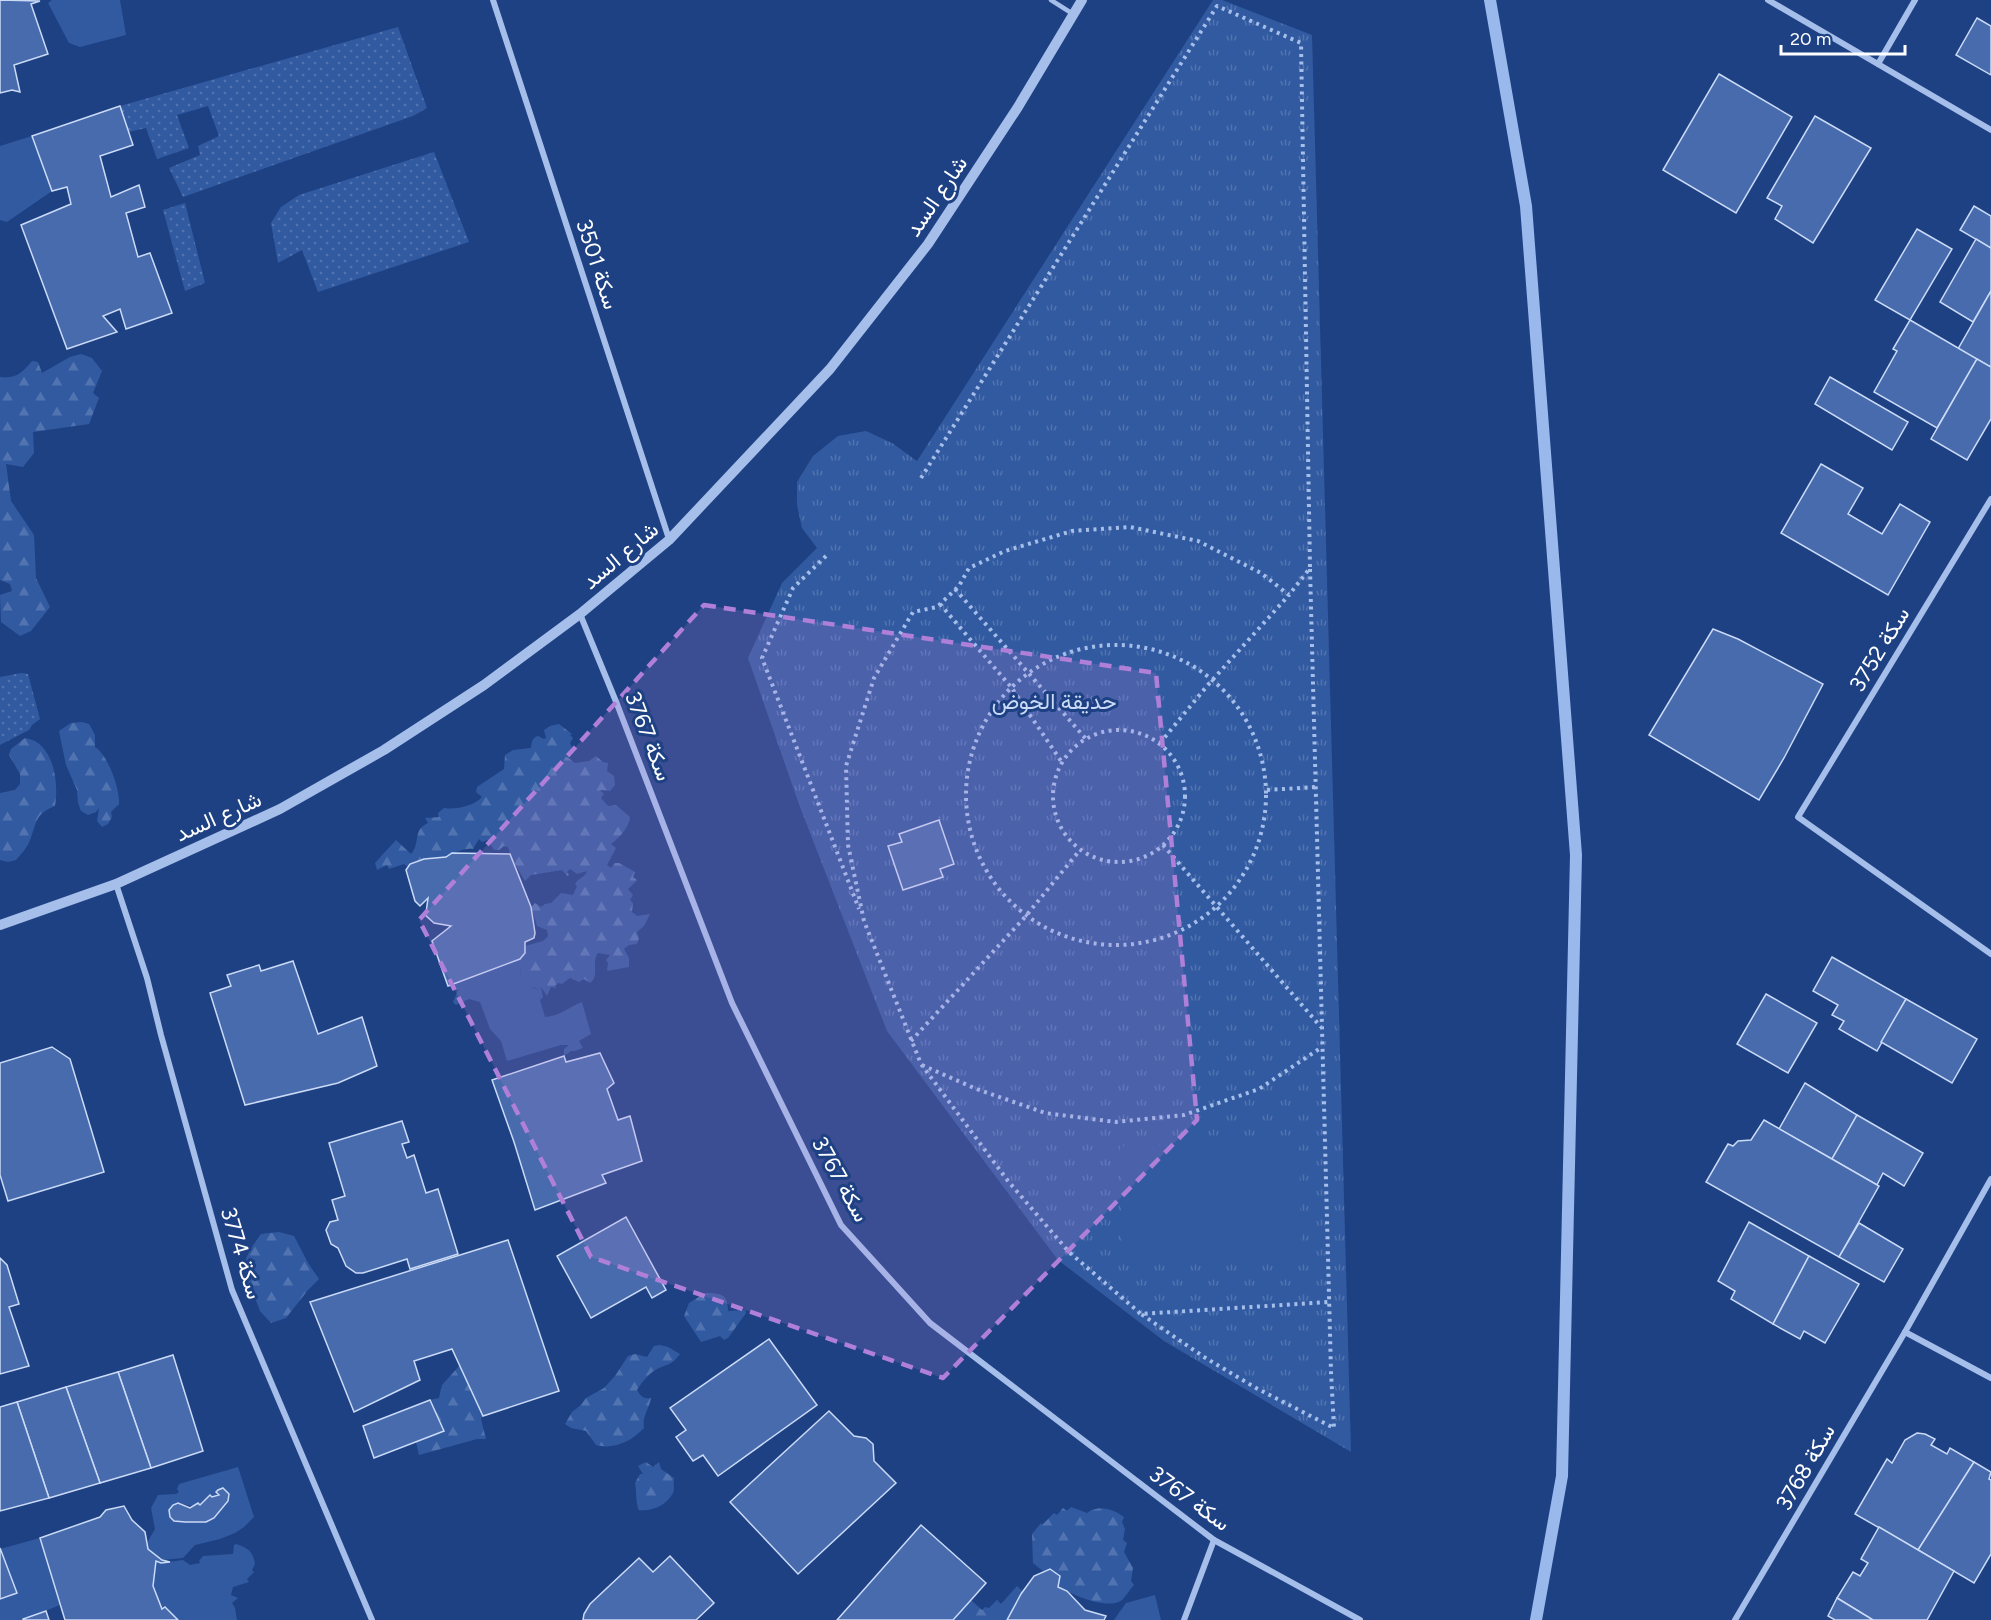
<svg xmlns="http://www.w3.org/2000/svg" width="1991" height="1620" viewBox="0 0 1991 1620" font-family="Figtree,Vazirmatn,sans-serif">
<defs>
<pattern id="grass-dots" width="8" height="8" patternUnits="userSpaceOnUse" patternTransform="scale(1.5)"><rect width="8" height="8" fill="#325aa1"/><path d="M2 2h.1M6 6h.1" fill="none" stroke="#5173af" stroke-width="1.8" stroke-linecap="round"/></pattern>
<pattern id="forest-firs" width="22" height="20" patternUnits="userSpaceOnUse" patternTransform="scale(1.5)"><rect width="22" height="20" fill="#325aa1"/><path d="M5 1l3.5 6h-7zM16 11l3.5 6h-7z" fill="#5173af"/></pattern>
<pattern id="park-tufts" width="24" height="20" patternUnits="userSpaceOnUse" patternTransform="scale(1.5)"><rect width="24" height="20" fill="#325aa1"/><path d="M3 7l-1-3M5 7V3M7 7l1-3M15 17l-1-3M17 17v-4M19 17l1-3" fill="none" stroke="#5173af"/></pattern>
</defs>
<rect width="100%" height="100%" fill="#1e4184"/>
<!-- grass -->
<g fill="url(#grass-dots)">
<polygon points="398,27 427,108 413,116 183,197 169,168 200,155 198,146 219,136 208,106 177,115 189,148 157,159 146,128 129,132 120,106"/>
<polygon points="434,152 469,242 318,292 302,250 278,263 271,223 281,207 299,195"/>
<polygon points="185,203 205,283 185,291 163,210"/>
<polygon points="21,673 28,674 40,719 32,725 29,730 0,745 0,677"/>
</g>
<!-- forest -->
<g fill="url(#forest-firs)">
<path d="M81 354 92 358 102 371 93 393 99 398 89 424 33 432 34 453 23 467 6 464 11 501 34 535 36 578 50 607 31 631 20 636 1 622 0 595 12 591 10 584 0 580V377C16 379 22 373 32 361L38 362 42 373 70 357Z"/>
<path d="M82 722 89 724 95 735V747C108 755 120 789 119 804L111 812 112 817 108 824 102 827 97 821 99 808 96 812 88 815 81 811 78 803 77 790 66 765 59 731 71 723Z"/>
<path d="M559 724 572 734 570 735 573 738 570 743 572 747 566 756 575 763 589 761 596 756 603 762 608 763 607 771 614 776 615 785 610 791 600 790 604 794 601 798 608 806 616 805 630 817C629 828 619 838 611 844L616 848 607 865 611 868 615 863H619L635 872 633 877 637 880 628 889 633 895 630 900 633 903 632 912 637 916 650 914 644 926 637 932 639 938 637 944 629 945 624 949 629 958V967L607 971 608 963 606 960 610 955 598 953C591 962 600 976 590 983L584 979 579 982 570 978 562 984 558 983 555 986 556 988 551 987 547 996 541 987 537 990 520 976 521 969 525 964 522 958 525 953V946L543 941 548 936 547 930 537 926 531 907 535 903 541 907 545 904 551 903 561 893 573 895 577 886 575 884C578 878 586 877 587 871L577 874 570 869 567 872 569 875 567 876 562 870 531 875 525 881 512 859 508 847 504 846 499 850H494L488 840 482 842 479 839 473 849C463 848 457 852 446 857 433 862 420 857 408 867L404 864 389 869 387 865 377 870 375 863 396 840 411 854C421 843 412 830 428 823L425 818 439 817 438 813 444 808C456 810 474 806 482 797L476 792 477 787 504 769 505 755 513 750 531 748C532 741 532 738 538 736L544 739 546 738 544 730 550 726Z"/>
<path d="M25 738C54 742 59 783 55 806 35 814 37 822 30 840 28 847 21 854 16 860L8 862 0 860V793L15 790 20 784V774L9 755 11 749Z"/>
<path d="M279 1232 294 1236 308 1263 319 1279 308 1290 286 1318 271 1323 260 1311 252 1290 242 1282C241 1263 250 1249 261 1234Z"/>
<path d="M705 1293C721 1293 728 1294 728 1311L745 1310 746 1313 728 1338 724 1340 720 1336 701 1342 684 1316 689 1303Z"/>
<path d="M660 1345 668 1347 680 1354C671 1365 671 1363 659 1368 650 1372 642 1382 637 1390 641 1397 644 1399 651 1398 649 1410 642 1415 644 1428 632 1441 614 1450 596 1445L586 1431 571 1428 565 1424 572 1412 581 1405 586 1398 604 1388 615 1376 628 1356 635 1354 647 1357 654 1346Z"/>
<polygon points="460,1365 483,1416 481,1419 486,1439 477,1439 419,1455 416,1442 444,1431 430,1400 439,1398 442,1385"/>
<path d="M646 1462 653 1467 659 1462 661 1469 674 1478C673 1483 675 1488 673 1493 667 1505 651 1512 639 1510 635 1501 637 1492 635 1483L640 1474H643L638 1466Z"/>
<path d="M1071 1507 1087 1513C1099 1504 1113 1509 1124 1517L1122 1522 1125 1529 1123 1540 1127 1543 1124 1552 1133 1568 1131 1581 1134 1585C1130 1589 1126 1596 1122 1600 1107 1611 1072 1594 1058 1587L1060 1576 1050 1569 1043 1571 1033 1563 1032 1534 1041 1523 1042 1525 1054 1513 1057 1515 1063 1508 1067 1511Z"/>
<polygon points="1017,1586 1023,1592 1007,1620 953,1620 971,1600 982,1610 985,1607 989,1608 997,1600 1001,1604"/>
</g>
<!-- park -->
<polygon fill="url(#park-tufts)" points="1213,0 1222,0 1312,35 1351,1452 1164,1341 1058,1260 887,1031 800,807 748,658 782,583 817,548 802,528 797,505 797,482 813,456 838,436 866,431 892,443 917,461"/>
<!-- garden -->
<g fill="#325aa1" fill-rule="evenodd">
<polygon points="52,0 120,0 126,35 80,47 69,43 48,3"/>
<polygon points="32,136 52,191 7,222 0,220 0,146"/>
<path d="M522 958 526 964 521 969 520 976 529 981 532 980 535 983 533 988 537 990 541 987 543 997 540 1000 545 1017C560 1016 569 1007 582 1002L591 1034 579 1041 583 1048 575 1051H571L564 1056V1049L569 1045H561L507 1061 501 1041 490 1029 480 1002 469 999 456 1005 453 1002 458 990 448 986Z"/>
<polygon points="1299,1141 1301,1256 1123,1261 1120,1146"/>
<path d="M238 1467 254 1517 244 1527 235 1533 220 1539 195 1545 183 1558 162 1560 148 1549V1541L155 1529 151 1508 158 1495 176 1494 179 1492 177 1489 179 1484ZM223 1489 228 1501 214 1518 174 1521 170 1517 169 1509 178 1503C202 1510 198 1502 219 1495L216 1492 218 1490Z"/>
<polygon points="40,1538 60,1605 23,1620 0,1620 0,1599 17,1593 0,1549"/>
<path d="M236 1544C249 1548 253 1552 255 1564L252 1570 254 1572 247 1579 249 1582 233 1587 231 1595 238 1598 232 1603 235 1608 237 1620H178L166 1607 162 1609 153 1586 156 1561 161 1563 183 1560 190 1565 200 1563 199 1561 203 1556 233 1554 234 1545Z"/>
<polygon points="1155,1595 1161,1620 1114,1620 1126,1603"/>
</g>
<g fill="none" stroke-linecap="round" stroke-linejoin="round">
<!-- stream -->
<polyline stroke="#99b8eb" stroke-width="12" points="1490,0 1526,206 1576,855 1562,1476 1536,1620"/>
</g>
<!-- building -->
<g fill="#476bac" stroke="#cadaf7" stroke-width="1.5">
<polygon points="0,0 40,1 31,4 48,54 14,65 20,92 12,90 0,93"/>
<polygon points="1977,18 1991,26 1991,75 1956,55"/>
<polygon points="1719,74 1792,117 1736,213 1663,170"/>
<polygon points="120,106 133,145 100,156 111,197 139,185 145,207 126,213 138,257 150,253 172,313 126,329 120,309 103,316 117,332 67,349 21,225 71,204 67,187 52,191 32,136"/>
<polygon points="1815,116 1871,148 1813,243 1775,219 1782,206 1767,198"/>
<polygon points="1974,206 1991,216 1991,248 1960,230"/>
<polygon points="1917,229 1952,249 1910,320 1875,300"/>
<polygon points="1976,239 1991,248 1991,291 1973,322 1940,302"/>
<polygon points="1991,291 1991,367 1958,349"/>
<polygon points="1910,320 1977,359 1937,428 1874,392 1897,351 1893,349"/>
<polygon points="1977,359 1991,367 1991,419 1967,460 1931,439"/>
<polygon points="1830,377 1908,422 1892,450 1815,404"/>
<polygon points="1821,464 1863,488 1848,514 1882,534 1900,504 1930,522 1888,595 1781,533"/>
<polygon points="1713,629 1738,639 1823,684 1784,758 1759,800 1649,735"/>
<polygon points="939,820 954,864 940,869 943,877 903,890 888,846 902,842 899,834"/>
<polygon points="452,853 510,854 531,907 535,933 534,938 525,942 525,953 520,959 448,986 432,941 451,926 434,923 424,914 426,913 428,898 420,906 415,901 406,870 410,864 424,859 446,857"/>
<polygon points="1832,957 1906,999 1877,1051 1839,1029 1844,1021 1832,1015 1838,1005 1813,991"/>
<polygon points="293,961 318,1034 362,1017 377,1066 338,1083 245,1105 210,993 231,986 227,975 259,965 261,971"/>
<polygon points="1766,994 1817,1023 1788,1073 1737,1044"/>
<polygon points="1906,999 1977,1039 1952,1083 1881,1042"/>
<polygon points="52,1047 70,1059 104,1172 8,1201 0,1175 0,1063"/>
<polygon points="600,1053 614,1083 607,1089 618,1120 630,1116 642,1161 602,1175 606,1183 535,1210 514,1142 492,1080 564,1056 566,1062"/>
<polygon points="1805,1083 1857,1115 1832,1159 1779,1129"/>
<polygon points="1857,1115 1923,1153 1904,1186 1883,1173 1877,1185 1832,1159"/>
<polygon points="1764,1120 1879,1186 1839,1257 1706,1182 1728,1144 1733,1146 1738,1141 1751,1140"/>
<polygon points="402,1121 409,1142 402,1144 407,1158 414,1155 426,1193 438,1189 458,1254 410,1269 407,1259 363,1273 356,1273 346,1266 338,1248 331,1244 326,1230 330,1222 338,1220 332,1200 345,1196 329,1143"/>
<polygon points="626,1217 666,1290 652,1298 646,1287 591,1318 557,1256"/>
<polygon points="1749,1222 1809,1256 1773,1324 1731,1299 1735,1291 1718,1281"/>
<polygon points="1859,1223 1903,1249 1884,1282 1839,1257"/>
<polygon points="508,1240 559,1391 483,1416 452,1349 414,1361 420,1380 354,1412 310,1302"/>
<polygon points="1809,1256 1859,1284 1825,1343 1804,1331 1800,1339 1773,1324"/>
<polygon points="0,1258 7,1265 19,1304 9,1307 29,1366 0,1374"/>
<polygon points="769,1339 817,1405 718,1476 703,1455 693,1461 676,1437 686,1430 670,1408"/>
<polygon points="173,1355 203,1451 151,1468 118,1372"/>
<polygon points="118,1372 151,1468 100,1483 66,1387"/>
<polygon points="66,1387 100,1483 49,1498 17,1402"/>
<polygon points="430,1400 444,1431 374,1458 363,1426"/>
<polygon points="17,1402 49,1498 0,1511 0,1407"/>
<polygon points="829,1411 854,1436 866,1438 873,1444 874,1461 896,1483 798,1574 730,1502"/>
<polygon points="1917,1433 1925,1434 1935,1439 1931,1445 1947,1454 1950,1448 1974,1462 1918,1550 1855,1514 1887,1459 1892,1463 1905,1440"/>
<polygon points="1974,1462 1991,1472 1989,1479 1991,1480 1991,1554 1974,1583 1918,1550"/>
<polygon points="223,1488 229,1494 228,1501 214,1518 206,1522 185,1522 174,1521 170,1517 169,1510 173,1505 178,1503 190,1508 198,1503 200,1505 210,1495 212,1497 219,1495 216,1492 218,1490"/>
<polygon points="124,1506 132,1520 145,1532 148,1549 162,1560 170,1562 161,1563 156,1561 153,1586 162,1609 165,1607 178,1620 65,1620 40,1538 100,1517 106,1510"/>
<polygon points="921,1525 986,1583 971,1600 953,1620 837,1620"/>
<polygon points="1879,1527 1954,1571 1927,1620 1873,1620 1837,1598 1853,1572 1860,1576 1868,1563 1861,1559"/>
<polygon points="0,1548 17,1593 0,1599"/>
<polygon points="670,1556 714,1603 696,1620 583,1620 584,1614 590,1604 639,1558 653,1572"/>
<polygon points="1050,1569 1060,1576 1058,1587 1067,1591 1085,1610 1106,1616 1104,1620 1007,1620 1021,1594 1034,1576"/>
<polygon points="1837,1598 1873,1620 1835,1620 1828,1616"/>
<polygon points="46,1611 49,1620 23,1620 23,1619"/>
</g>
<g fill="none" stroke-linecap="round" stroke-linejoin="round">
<!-- path -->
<g stroke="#a5beea" stroke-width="4" stroke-dasharray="3 4.5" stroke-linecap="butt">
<polyline points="921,478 1217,6 1301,43 1310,568 1289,595 1261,573 1198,541 1130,527 1072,531 1005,551 969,568 959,586 937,607 913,612 874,678 846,766 848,845 864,921 921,1064 1008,1181 1069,1252 1141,1314"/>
<polyline points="826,556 793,588 762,658 859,909"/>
<polyline points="1310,569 1331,1372 1334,1428 1256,1388 1204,1357 1141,1314 1329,1302"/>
<polyline points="955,589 1086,739"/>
<polyline points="940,604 1011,687 1061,761"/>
<circle cx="1116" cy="795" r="150"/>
<circle cx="1119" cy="796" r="66"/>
<polyline points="1160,743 1207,686 1289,595"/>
<polyline points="1267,790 1316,787"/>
<polyline points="1163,845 1321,1027"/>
<polyline points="911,1041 1025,917 1080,850"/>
<polyline points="922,1065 974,1088 1045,1113 1116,1122 1184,1115 1259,1089 1322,1047"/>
</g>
<!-- service -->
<polyline stroke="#a5beea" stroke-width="4.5" points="1051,0 1073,14"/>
<!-- minor -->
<g stroke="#a5beea" stroke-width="6">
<polyline points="493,0 669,539"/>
<polyline points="1768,0 1991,130"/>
<polyline points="1878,64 1915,0"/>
<polyline points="1991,499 1798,817 1991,954"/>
<polyline points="580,614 617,704 732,1003 841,1225 930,1323 1214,1540 1360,1620"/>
<polyline points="116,884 147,978 161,1035 232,1290 372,1620"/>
<polyline points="1905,1332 1991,1378"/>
<polyline points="1184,1620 1214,1540"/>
<polyline points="1735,1620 1905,1332 1991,1179"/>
</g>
<!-- tertiary -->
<polyline stroke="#a5beea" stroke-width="10" points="0,925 116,884 280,809 384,750 484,685 580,614 669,540 830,369 928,244 1018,107 1082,0"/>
</g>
<!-- marked area -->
<path fill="#b080d9" fill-opacity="0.2" stroke="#b080d9" stroke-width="4.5" stroke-dasharray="12 8" stroke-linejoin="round" d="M704 605 1156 673 1197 1120 943 1378 591 1257 419 920Z"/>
<g text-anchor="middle" stroke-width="6" stroke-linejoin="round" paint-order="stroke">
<!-- street labels -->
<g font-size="22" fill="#fff" stroke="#1e4184">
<text transform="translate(936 196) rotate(-56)" y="8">شارع السد</text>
<text transform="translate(598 264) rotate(72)" y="8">سكة 3501</text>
<text transform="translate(620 555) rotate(-40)" y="8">شارع السد</text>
<text transform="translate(1879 649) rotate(-59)" y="8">سكة 3752</text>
<text transform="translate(649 736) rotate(69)" y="8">سكة 3767</text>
<text transform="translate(218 816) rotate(-24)" y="8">شارع السد</text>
<text transform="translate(841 1179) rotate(61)" y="8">سكة 3767</text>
<text transform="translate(242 1253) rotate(73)" y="8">سكة 3774</text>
<text transform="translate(1805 1467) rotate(-60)" y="8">سكة 3768</text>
<text transform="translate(1190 1498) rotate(36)" y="8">سكة 3767</text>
</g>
<!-- park labels -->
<g font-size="22" fill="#cadaf7" stroke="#1e4184">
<text x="1054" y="709">حديقة الخوض</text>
</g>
</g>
<!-- scale -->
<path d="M1781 45v9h124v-9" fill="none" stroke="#ffffff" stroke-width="3"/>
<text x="1790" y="45" font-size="18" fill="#ffffff" stroke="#1e4184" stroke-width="4.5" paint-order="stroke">20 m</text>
</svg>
